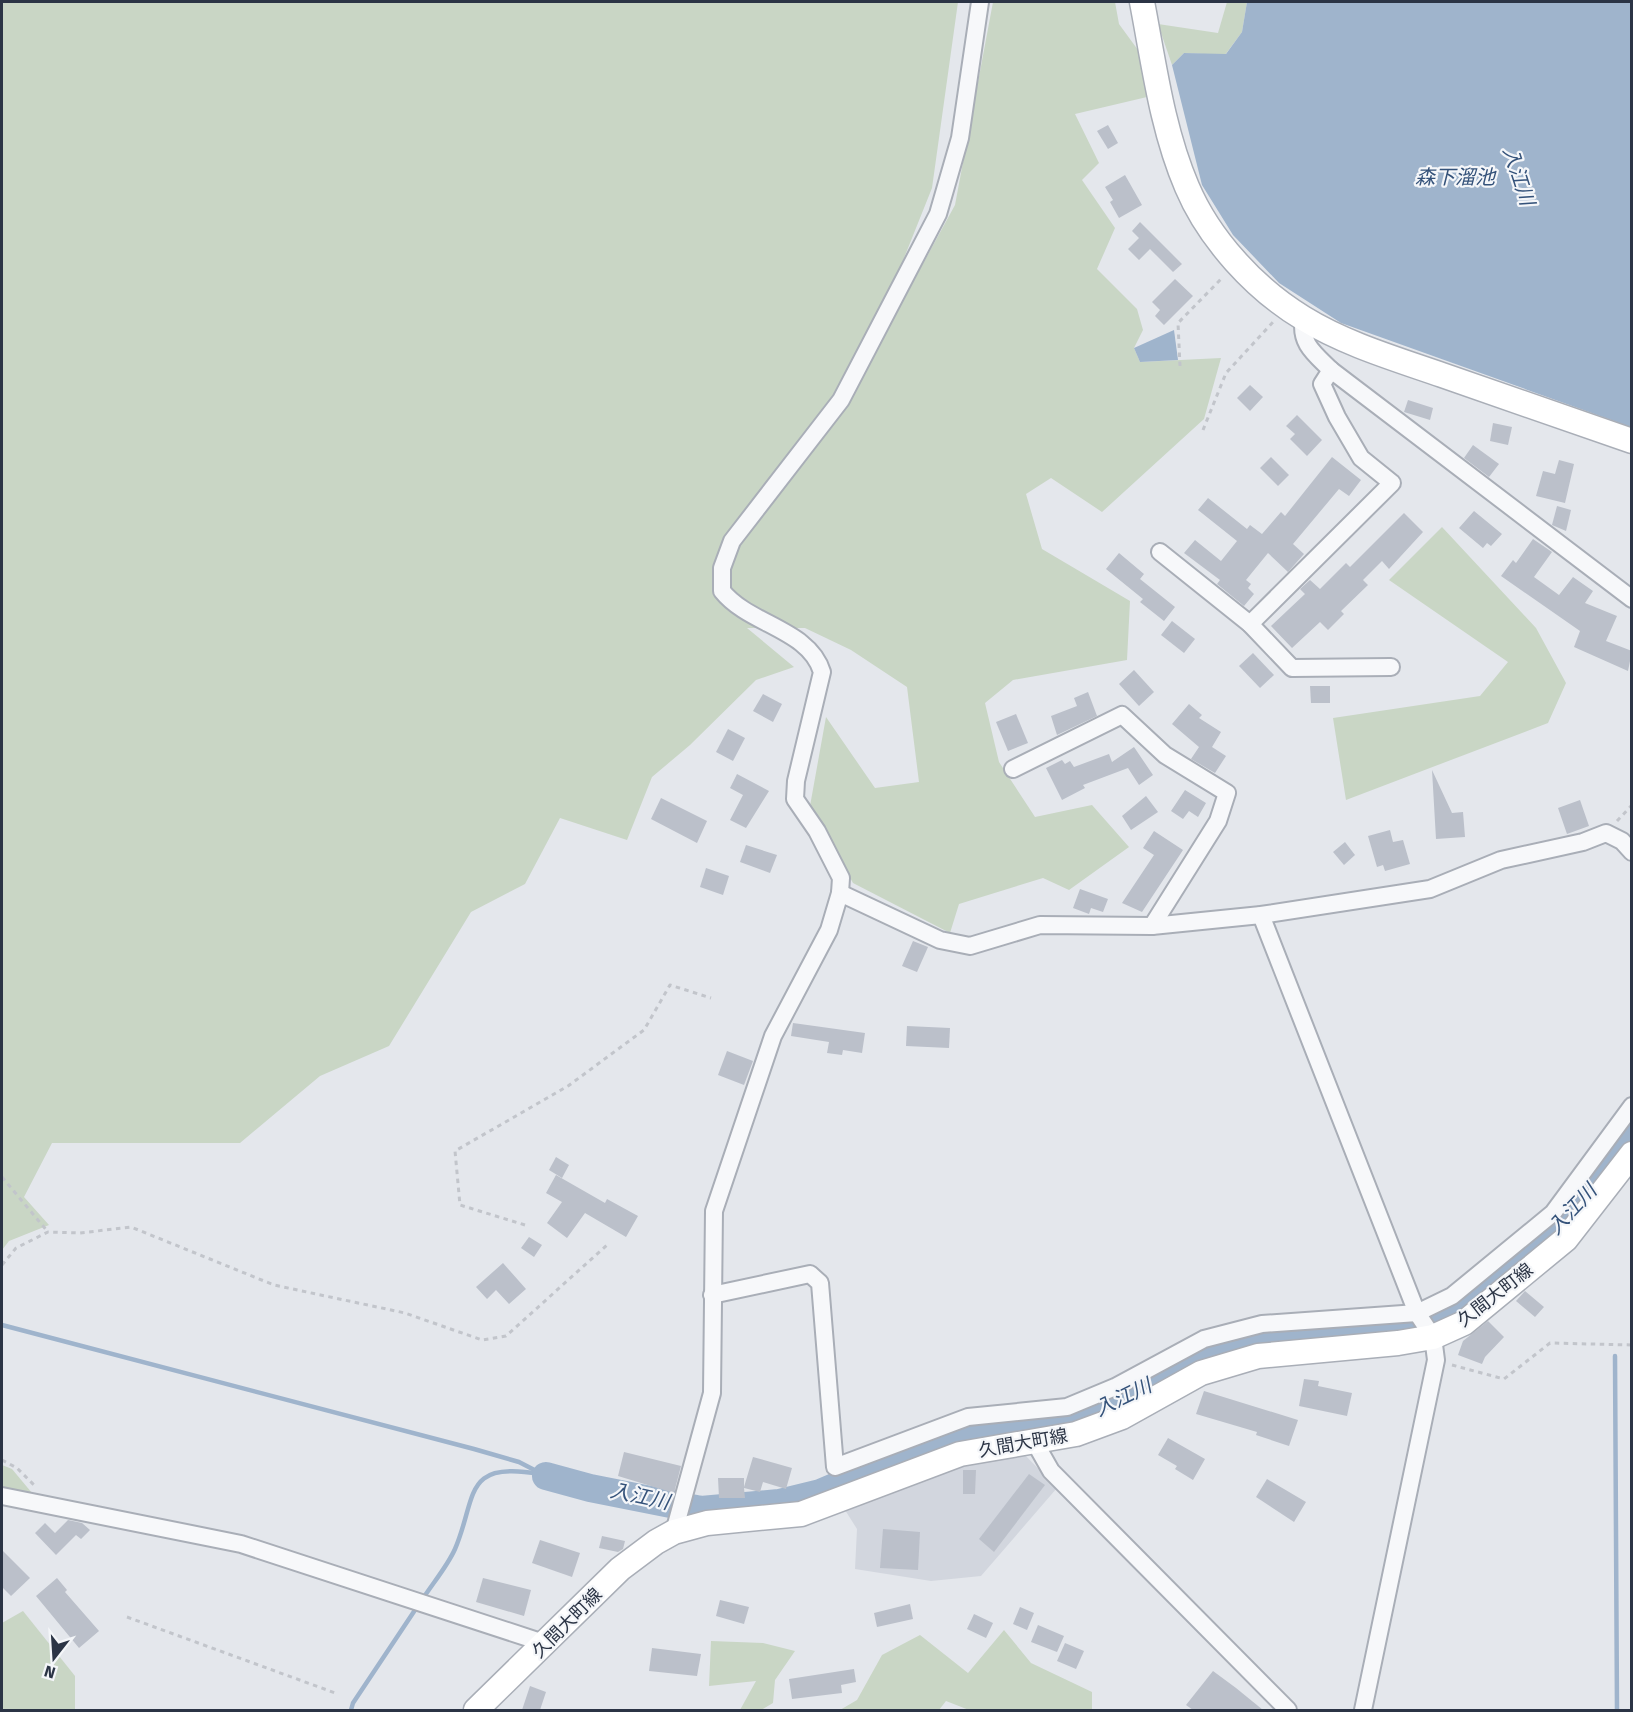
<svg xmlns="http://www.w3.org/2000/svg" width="1633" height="1712" viewBox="0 0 1633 1712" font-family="'Fira Sans','Noto Sans JP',sans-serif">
<rect width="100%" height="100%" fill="#e4e7ec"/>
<!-- built -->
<polygon fill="#d2d6de" points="1024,1454 1057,1488 981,1576 931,1581 855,1569 857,1529 845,1510 957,1462"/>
<!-- green -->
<g fill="#c9d6c5">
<polygon points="2,2 958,2 932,188 894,283 907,293 955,205 993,2 1115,2 1119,24 1146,61 1147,97 1075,114 1099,163 1082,180 1115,228 1097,269 1137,309 1143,330 1134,348 1140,362 1221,358 1204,419 1102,512 1051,478 1026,494 1042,549 1130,601 1127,660 1013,680 985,703 999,762 1035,817 1092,805 1129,847 1069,890 1043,878 959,904 950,933 853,883 810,806 826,717 875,788 919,782 907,687 851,650 805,628 747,628 794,667 756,680 690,745 652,777 627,840 560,818 525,884 471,912 389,1046 320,1076 240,1143 52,1143 24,1197 49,1225 9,1241 2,1250"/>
<polygon points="1227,2 1247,2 1242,32 1225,55 1184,53 1172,65 1158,24 1218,33"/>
<polygon points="1442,527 1536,628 1566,683 1548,723 1346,800 1333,718 1480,696 1508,662 1389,580"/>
<polygon points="2,1465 12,1469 37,1499 2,1492"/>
<polygon points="23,1611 75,1676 75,1710 2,1710 2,1623"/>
<polygon points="1004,1630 1031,1663 1092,1692 1092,1710 969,1710 946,1701 939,1710 840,1710 857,1700 882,1655 920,1635 968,1673"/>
<polygon points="711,1641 763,1643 795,1651 775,1680 773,1703 761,1710 740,1710 756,1681 709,1686"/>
</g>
<!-- water -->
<g fill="#9fb4cc">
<polygon points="1247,2 1631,2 1631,427 1341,323 1279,283 1233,235 1202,185 1172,65 1184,53 1226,54 1242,32"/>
<polygon points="1174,330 1178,360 1140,362 1134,348"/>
</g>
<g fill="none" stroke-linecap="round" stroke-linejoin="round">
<!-- stream -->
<g stroke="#9fb4cc" stroke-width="4.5">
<polyline points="2,1325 474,1449 519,1462 546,1476"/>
<polyline points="1615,1356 1617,1710"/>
<path d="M422 1600C432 1584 447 1567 455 1549 477 1498 462 1460 539 1474"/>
<polyline points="351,1710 353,1703 417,1607"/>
</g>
<!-- river -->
<polyline stroke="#9fb4cc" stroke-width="28" points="546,1476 590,1488 701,1510 779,1503 820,1493 937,1443 994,1429 1072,1420 1118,1404 1204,1354 1274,1337 1408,1328 1462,1308 1553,1232 1605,1173 1632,1134"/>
</g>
<!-- building -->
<g fill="#bbc0ca">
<polygon points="1108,125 1118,143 1108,149 1097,131"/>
<polygon points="1125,175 1142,205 1119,218 1110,202 1113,200 1105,187"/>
<polygon points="1140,222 1182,264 1173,272 1150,249 1139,260 1128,249 1139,238 1132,231"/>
<polygon points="1175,279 1193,296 1164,325 1155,316 1160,310 1152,302"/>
<polygon points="1250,385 1263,397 1250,411 1237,398"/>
<polygon points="1408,400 1433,408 1430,420 1404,412"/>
<polygon points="1297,415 1322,440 1307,456 1290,439 1295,434 1286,426"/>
<polygon points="1493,423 1512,427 1508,445 1490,441"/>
<polygon points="1473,445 1499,464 1489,477 1464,458"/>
<polygon points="1271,457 1289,475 1278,486 1260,468"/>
<polygon points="1332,457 1361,480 1349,496 1339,489 1293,544 1304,554 1288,572 1268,553 1246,580 1251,584 1248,588 1254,594 1244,606 1217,584 1220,580 1184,553 1195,540 1221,561 1237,541 1198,510 1208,498 1247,529 1250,525 1262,534 1281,512 1285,516"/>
<polygon points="1559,460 1574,464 1565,503 1536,496 1543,471 1555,474"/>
<polygon points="1557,506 1571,510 1566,531 1552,525"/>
<polygon points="1474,511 1502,534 1491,546 1487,543 1483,548 1459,528"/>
<polygon points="1404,513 1423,532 1389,569 1382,561 1363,580 1368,585 1341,611 1344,614 1328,630 1320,622 1292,648 1271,626 1305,594 1300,589 1310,580 1320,589 1346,563 1350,567"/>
<polygon points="1533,539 1552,552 1534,577 1559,595 1573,577 1593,591 1585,603 1617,616 1606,641 1632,651 1628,671 1574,647 1580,631 1501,576 1513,560 1516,563"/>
<polygon points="1119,553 1144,574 1140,579 1175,607 1164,621 1140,602 1143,599 1106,569"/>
<polygon points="1172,621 1195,639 1184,653 1161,635"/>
<polygon points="1253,653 1274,675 1260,688 1239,666"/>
<polygon points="1134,670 1154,692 1139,706 1119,684"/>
<polygon points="1310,686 1330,686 1330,703 1311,703"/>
<polygon points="1088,692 1097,716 1057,735 1051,716 1077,706 1074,698"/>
<polygon points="763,694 782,704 773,722 753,711"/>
<polygon points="1189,704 1202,715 1199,718 1221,732 1212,747 1226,756 1215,773 1191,759 1199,747 1172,724"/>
<polygon points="1016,714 1028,743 1008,751 996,722"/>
<polygon points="728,729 745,738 733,761 716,752"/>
<polygon points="1134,747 1153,775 1139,785 1128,768 1083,785 1085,788 1062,800 1046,768 1062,760 1065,764 1070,761 1074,767 1109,754 1112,762"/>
<polygon points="1432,770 1452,813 1463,812 1465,837 1436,839"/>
<polygon points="737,774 769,791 746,828 730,820 743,795 730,788"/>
<polygon points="1185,790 1206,803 1198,817 1189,811 1183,819 1171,811"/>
<polygon points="1146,796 1158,812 1131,830 1122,816"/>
<polygon points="661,798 707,821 697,843 651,819"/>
<polygon points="1580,800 1589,826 1567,834 1558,808"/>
<polygon points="1390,830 1393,842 1403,840 1410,864 1385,871 1383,865 1377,867 1368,836"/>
<polygon points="1154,831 1183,850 1142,912 1122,903 1154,855 1143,848"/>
<polygon points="1345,842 1355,855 1344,865 1333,852"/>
<polygon points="746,845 777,855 770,873 740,862"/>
<polygon points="706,868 729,876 723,895 700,887"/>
<polygon points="1080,889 1108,899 1103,912 1091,908 1089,914 1073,908"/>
<polygon points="913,941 928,947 917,972 902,966"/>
<polygon points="793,1023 865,1033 862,1053 843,1050 842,1055 827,1053 829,1042 791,1036"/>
<polygon points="907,1026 950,1028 949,1048 906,1046"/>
<polygon points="727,1051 753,1061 744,1085 718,1075"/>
<polygon points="556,1157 569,1165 562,1178 549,1170"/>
<polygon points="556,1175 605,1203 607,1199 638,1216 626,1237 585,1213 567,1238 547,1223 562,1202 546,1193"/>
<polygon points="529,1237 542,1245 534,1257 521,1248"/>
<polygon points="503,1263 526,1289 509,1304 496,1290 487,1299 476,1287"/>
<polygon points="1525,1291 1544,1307 1535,1317 1516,1301"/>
<polygon points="1488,1321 1504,1337 1485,1357 1482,1364 1458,1355 1463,1341"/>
<polygon points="1304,1379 1319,1381 1318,1386 1352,1393 1347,1416 1299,1406"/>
<polygon points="1204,1391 1298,1420 1289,1446 1256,1435 1257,1432 1196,1414"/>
<polygon points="1168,1438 1205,1459 1193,1480 1175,1469 1177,1466 1158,1455"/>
<polygon points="624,1452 681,1466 674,1493 618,1476"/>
<polygon points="753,1457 792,1468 786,1489 763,1482 760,1492 744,1488 745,1498 719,1498 718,1478 744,1478 744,1487"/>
<polygon points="963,1470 976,1470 975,1494 963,1494"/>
<polygon points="1029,1474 1045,1485 994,1552 979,1539"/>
<polygon points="1267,1479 1306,1502 1294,1522 1256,1497"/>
<polygon points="68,1520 82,1523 90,1530 81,1539 76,1535 56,1555 35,1533 45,1523 55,1533"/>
<polygon points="883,1529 920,1532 918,1570 880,1568"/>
<polygon points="602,1536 625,1541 623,1549 618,1552 599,1548"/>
<polygon points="540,1540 580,1553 572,1577 532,1563"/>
<polygon points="2,1550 30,1578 11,1596 2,1587"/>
<polygon points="57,1578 67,1590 65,1592 99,1631 79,1648 36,1596"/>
<polygon points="483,1578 531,1590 524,1616 476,1602"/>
<polygon points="720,1600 749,1607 744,1624 716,1616"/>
<polygon points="910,1604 913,1619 877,1627 874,1613"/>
<polygon points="1020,1607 1034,1613 1027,1630 1013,1624"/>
<polygon points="974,1614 993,1623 986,1638 967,1629"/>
<polygon points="1038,1625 1064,1636 1057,1652 1031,1642"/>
<polygon points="1065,1643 1084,1651 1076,1669 1057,1661"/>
<polygon points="652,1648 701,1654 697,1676 649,1671"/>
<polygon points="854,1669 856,1682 841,1685 842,1693 792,1699 789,1679"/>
<polygon points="1213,1671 1236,1688 1263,1710 1193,1710 1186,1705"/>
<polygon points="530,1686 546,1692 540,1710 522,1710"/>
</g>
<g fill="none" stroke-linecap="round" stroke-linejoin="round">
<defs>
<g id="street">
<path d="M1304 319C1299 343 1315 354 1331 370L1632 599"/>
<polyline points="1160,552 1250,624 1292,668 1391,667"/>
<polyline points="1250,624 1392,483 1361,458 1337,417 1322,384 1331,370"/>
<polyline points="1013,769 1122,715 1165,755 1227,793 1218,821 1152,926"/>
<polyline points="840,893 940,940 970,946 1040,925 1152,926 1261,915 1430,889 1501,860 1583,842 1606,833 1622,841 1632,852"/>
<polyline points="1261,915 1417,1313 1433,1337 1436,1360 1363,1710"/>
<polyline points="712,1295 810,1274 820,1283 835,1467 968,1417 1067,1407 1115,1387 1204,1339 1262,1324 1417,1313 1452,1296 1553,1213 1632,1106"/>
<polyline points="1034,1441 1051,1471 1288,1710"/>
<polyline points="2,1496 241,1544 547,1644"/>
<path d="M674 1532 712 1393 714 1211 773 1036 829 930 840 893 841 878 817 831 795 799 796 781 822 672C809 629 749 625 722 591V568L732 541 841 400 938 214 960 138 980 2"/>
</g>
<g id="secondary">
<path d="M1142 2C1154 64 1162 129 1187 187 1209 239 1255 289 1303 318 1345 344 1396 359 1442 375 1505 397 1568 419 1632 441"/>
<polyline points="476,1710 620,1569 656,1542 674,1532 707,1523 801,1514 960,1454 1076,1434 1122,1417 1201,1373 1258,1356 1398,1343 1433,1337 1464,1323 1566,1239 1632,1154"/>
</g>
</defs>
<!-- street casing -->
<use href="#street" stroke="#a9aeb7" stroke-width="20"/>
<!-- secondary casing -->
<use href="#secondary" stroke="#a9aeb7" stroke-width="27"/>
<!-- path -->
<g stroke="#c2c5cb" stroke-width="3" stroke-dasharray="4.5 4.5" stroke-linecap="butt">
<polyline points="1180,366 1178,323 1223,277"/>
<polyline points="1203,430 1226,373 1274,321"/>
<polyline points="1617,821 1632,805"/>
<polyline points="2,1177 48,1232"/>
<polyline points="525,1225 460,1205 455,1151 568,1086 644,1030 670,985 711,998"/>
<polyline points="2,1265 16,1248 48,1232 80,1233 131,1227 274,1285 405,1313 482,1340 506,1336 607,1245"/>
<polyline points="1452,1365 1504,1379 1550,1343 1632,1345"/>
<polyline points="2,1460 17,1468 35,1486"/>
<polyline points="127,1617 338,1694"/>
</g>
<!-- street -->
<use href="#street" stroke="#f7f8fa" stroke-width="16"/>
<!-- secondary -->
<use href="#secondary" stroke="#fff" stroke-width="24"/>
</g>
<g text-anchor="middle" stroke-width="4.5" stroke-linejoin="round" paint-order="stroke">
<!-- street labels -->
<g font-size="18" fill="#2b3445" stroke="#f4f6f9">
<text transform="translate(1495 1295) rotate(-38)" y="6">久間大町線</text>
<text transform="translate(1023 1443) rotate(-10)" y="6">久間大町線</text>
<text transform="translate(567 1623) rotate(-45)" y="6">久間大町線</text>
</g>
<!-- water labels -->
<g font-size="20" font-style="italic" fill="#34527a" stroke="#f4f6f9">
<text transform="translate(1519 176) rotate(72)" y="7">入江川</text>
<text x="1455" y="184">森下溜池</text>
<text transform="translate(1572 1209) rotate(-47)" y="7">入江川</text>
<text transform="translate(1123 1397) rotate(-26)" y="7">入江川</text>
<text transform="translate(640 1496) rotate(12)" y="7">入江川</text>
</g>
</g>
<!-- border -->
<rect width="1633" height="1712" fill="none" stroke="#2b3445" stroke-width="6"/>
<!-- north arrow -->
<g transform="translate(54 1658) rotate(197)" stroke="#f4f6f9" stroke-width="4.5" paint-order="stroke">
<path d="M0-4.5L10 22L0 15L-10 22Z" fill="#2b3445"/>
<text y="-9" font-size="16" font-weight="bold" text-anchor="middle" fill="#2b3445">N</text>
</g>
</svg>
